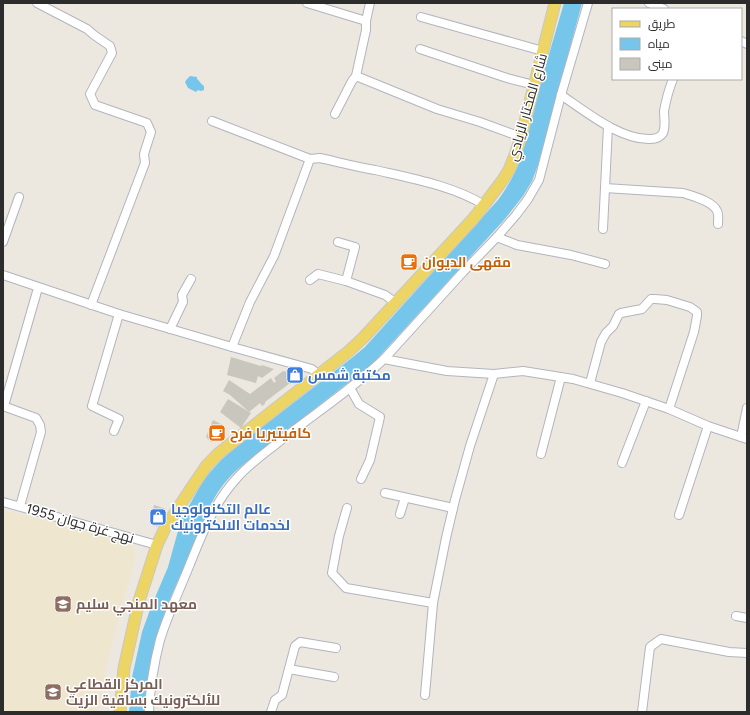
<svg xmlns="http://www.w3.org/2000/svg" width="750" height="715" viewBox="0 0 750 715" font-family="Figtree,Cairo,sans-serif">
<rect width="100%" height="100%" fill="#ede8df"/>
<!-- education -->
<polygon fill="#eee6cf" points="3,510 129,542 136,555 104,674 106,675 98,712 11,712 3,710"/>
<!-- water -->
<g fill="#76c6eb">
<path d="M564 3H582L538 165 532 181 523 196 504 220 377 359 367 368 245 463C235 471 226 480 218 492 208 507 202 526 194 544 179 579 161 615 153 652 148 672 147 692 144 712H129L132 677 142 632 151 607 168 567 181 520 204 479 221 460 236 447 353 357 365 347 498 200C507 188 514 175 520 161L540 85Z"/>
<path d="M190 76 197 77V79C199 80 201 84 204 86V90L201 91 198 90 196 92 188 88 185 82 187 79Z"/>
</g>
<!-- building -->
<g fill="#c9c6bd">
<polygon points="231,357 261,366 262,365 274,369 262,378 258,376 256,383 227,375"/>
<polygon points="283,371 298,374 298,377 265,402 265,404 262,406 260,403 249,412 230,395 223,391 229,380 250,394 271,378 274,383 276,381 279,386 274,378"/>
<polygon points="228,399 251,413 241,428 220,412"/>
<polygon points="213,420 223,425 226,429 211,442 206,437"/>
<polygon points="154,505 166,509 163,514 164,514 157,527 151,524 156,511 153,510"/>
</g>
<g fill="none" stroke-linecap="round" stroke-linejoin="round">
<defs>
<g id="minor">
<polyline points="37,3 87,29 94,35 110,46 112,53 90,94 95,105 147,123 151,132 144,154 145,163 91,305"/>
<polyline points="307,3 366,21"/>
<polyline points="649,3 664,9"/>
<polyline points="421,17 543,51"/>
<polyline points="741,41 747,44"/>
<polyline points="420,49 507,78 534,85"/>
<polyline points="356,76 437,109 480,122 521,137"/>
<path d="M561 95C585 111 620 140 650 139 656 139 660 138 663 133 666 126 664 118 664 111 666 100 669 89 673 79"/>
<polyline points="335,114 352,81 356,76 366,30 366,21 370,3"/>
<polyline points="212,121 310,159"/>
<path d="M605 188 683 193C692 196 713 201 717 211 719 214 718 220 718 224"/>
<polyline points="603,229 608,126"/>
<polyline points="497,237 517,245 571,255 605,264"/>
<polyline points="3,242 19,197"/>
<polyline points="338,242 355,247 346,281 371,290 385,295 396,303"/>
<polyline points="3,275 119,314 232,347 312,369 318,375"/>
<polyline points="310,280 318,274 346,281"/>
<polyline points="170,329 183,302 182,295 191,279"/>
<path d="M232 347 250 302 274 256 310 159 320 158C338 162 357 167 375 170 410 178 454 186 484 205"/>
<polyline points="384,359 447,371 494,374 523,371 573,379 622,393 669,409 708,426 747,439"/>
<polyline points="590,383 601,342 606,333 613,326 619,314 621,313 642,309 651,299 655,299 667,300 690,307 697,312 697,316 694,332 669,409"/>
<polyline points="350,388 359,404 380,417 370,460 361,479"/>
<polyline points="3,406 36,418 40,425 41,432 20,506"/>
<polyline points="4,406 38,288"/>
<polyline points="114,431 119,419 92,406 119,314"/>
<polyline points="741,437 747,408"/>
<polyline points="541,454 561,377"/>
<polyline points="622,463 646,401"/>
<polyline points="385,493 453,508"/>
<polyline points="3,502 157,545"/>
<polyline points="347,508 339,536 332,573 346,588 433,603"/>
<polyline points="400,514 405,498"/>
<polyline points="679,515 708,426"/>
<polyline points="736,616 747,618"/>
<polyline points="289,669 334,677"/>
<polyline points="425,695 433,603 446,538 455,500 470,446 494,374"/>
<path d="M149 712C150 688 154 663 160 640 168 614 180 589 190 564 202 534 214 503 236 479 247 466 261 456 275 445 311 416 350 391 384 359L463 272 497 237 516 215 528 199 539 180 561 95 588 3"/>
<polyline points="271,712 275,700 282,695 295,646 300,642 336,648"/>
<polyline points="642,712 650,647 661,639 729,652 747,653"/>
</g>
<polyline id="major" points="120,712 124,668 139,601 157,545 165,528 194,484 207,465 219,453 349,351 363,338 473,219 484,205 502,181 509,170 515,155 521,137 555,3"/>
</defs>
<!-- minor casing -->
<use href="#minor" stroke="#b2b4bf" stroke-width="10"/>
<!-- major casing -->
<use href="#major" stroke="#c8c8c8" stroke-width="13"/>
<!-- minor -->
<use href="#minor" stroke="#fff" stroke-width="8"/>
<!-- major -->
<use href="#major" stroke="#ecd465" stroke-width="11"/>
</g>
<!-- icons -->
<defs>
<symbol id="cafe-square" viewBox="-11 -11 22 22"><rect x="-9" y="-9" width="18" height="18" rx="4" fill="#e8710a" stroke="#fff"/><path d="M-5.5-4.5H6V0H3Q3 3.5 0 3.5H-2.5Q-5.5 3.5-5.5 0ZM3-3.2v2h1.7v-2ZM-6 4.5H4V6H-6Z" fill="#fff"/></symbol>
<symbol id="shop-square" viewBox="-11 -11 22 22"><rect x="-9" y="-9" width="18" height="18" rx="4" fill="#3f7fe0" stroke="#fff"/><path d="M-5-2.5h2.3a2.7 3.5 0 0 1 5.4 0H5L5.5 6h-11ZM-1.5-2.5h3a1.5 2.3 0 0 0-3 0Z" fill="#fff"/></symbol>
<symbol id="school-square" viewBox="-11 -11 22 22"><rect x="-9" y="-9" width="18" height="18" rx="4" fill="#8d6e63" stroke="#fff"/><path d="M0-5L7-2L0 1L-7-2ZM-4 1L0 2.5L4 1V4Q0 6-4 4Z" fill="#fff"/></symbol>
<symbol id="university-square" viewBox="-11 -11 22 22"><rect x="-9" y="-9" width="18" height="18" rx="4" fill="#8d6e63" stroke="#fff"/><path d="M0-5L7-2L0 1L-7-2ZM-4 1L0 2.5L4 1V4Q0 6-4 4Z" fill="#fff"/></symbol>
</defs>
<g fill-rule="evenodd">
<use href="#cafe-square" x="399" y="252" width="20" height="20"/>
<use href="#shop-square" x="285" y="365" width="20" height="20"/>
<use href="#cafe-square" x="207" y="423" width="20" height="20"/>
<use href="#shop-square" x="148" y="507" width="20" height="20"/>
<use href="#school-square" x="53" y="594" width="20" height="20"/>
<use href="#university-square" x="43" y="682" width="20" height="20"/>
</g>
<g text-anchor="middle" stroke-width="3" stroke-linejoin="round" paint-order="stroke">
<!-- street labels -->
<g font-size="14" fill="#2c2c2c" stroke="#fff">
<text transform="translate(527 107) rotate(-74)" y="5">شارع المختار الزيادي</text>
<text transform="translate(80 523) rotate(16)" y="5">نهج غرة جوان 1955</text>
</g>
<!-- food labels -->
<g font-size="14" font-weight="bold" fill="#c56008" stroke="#fff" text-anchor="start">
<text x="422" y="267">مقهى الديوان</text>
<text x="230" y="438">كافيتيريا فرح</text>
</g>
<!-- shop labels -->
<g font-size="14" font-weight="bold" fill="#366cbe" stroke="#fff" text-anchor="start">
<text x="308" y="380">مكتبة شمس</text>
<text x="171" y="514">عالم التكنولوجيا<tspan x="171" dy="16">لخدمات الالكترونيك</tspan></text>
</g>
<!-- education labels -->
<g font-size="14" font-weight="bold" fill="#785e54" stroke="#fff" text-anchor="start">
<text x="76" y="609">معهد المنجي سليم</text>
<text x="66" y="689">المركز القطاعي<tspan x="66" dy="16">للألكترونيك بساقية الزيت</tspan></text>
</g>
</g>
<!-- border -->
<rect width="750" height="715" fill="none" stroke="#2c2c2c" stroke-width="8"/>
<!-- legend -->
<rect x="612" y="8" width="130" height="72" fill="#ffffff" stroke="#ababab"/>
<rect x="620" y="21" width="20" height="6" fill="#ecd465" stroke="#ababab"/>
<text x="648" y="28" font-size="12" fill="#2c2c2c">طريق</text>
<rect x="620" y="38" width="20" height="12" fill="#76c6eb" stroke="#ababab"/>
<text x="648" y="48" font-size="12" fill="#2c2c2c">مياه</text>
<rect x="620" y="58" width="20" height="12" fill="#c9c6bd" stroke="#ababab"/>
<text x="648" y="68" font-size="12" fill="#2c2c2c">مبنى</text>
</svg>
